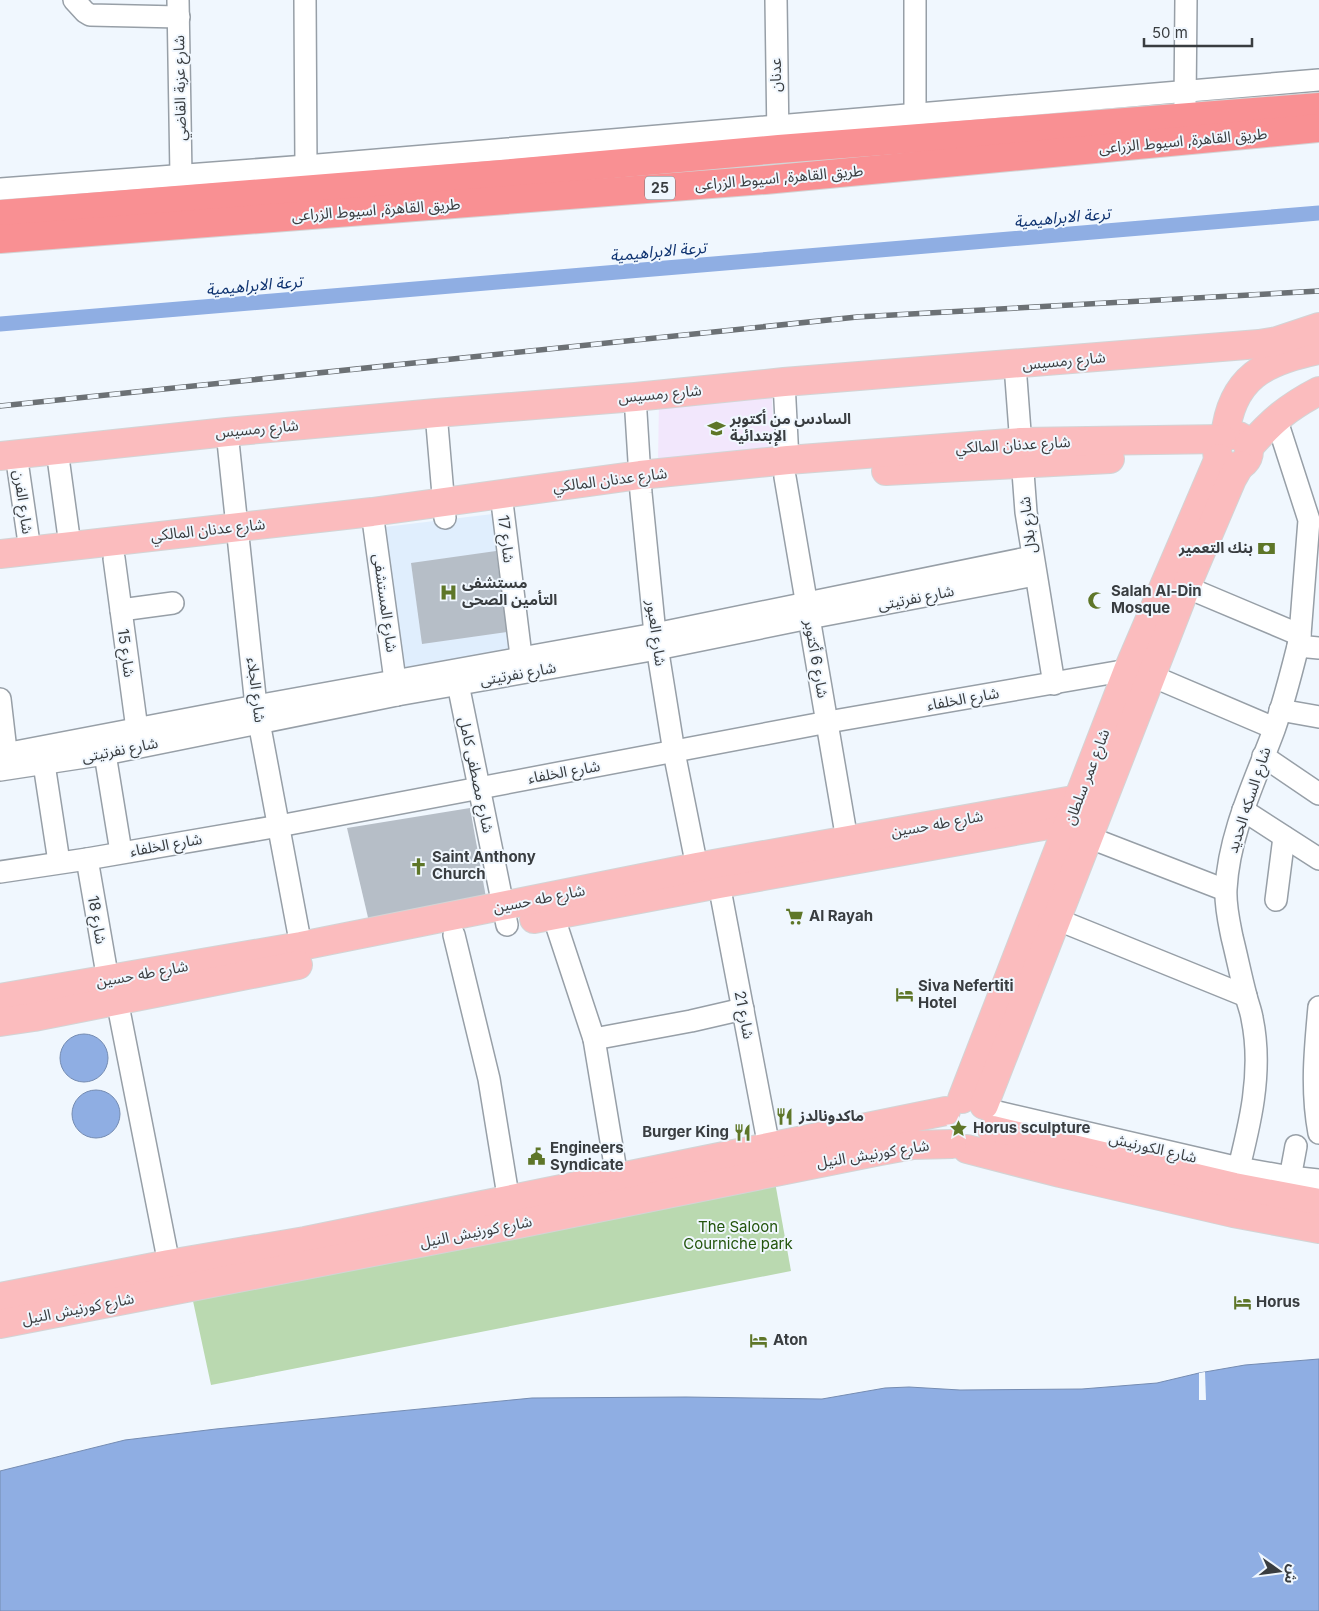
<svg xmlns="http://www.w3.org/2000/svg" width="1319" height="1611" viewBox="0 0 1319 1611" font-family="Inter,'Noto Sans Arabic',sans-serif">
<rect width="100%" height="100%" fill="#f0f7fe"/>
<!-- built -->
<polygon fill="#e0eefd" points="501,513 520,657 396,679 376,528"/>
<!-- education -->
<polygon fill="#f2e7fc" points="772,395 774,455 658,461 659,400"/>
<!-- green -->
<polygon fill="#bad9b0" points="775,1182 791,1271 211,1385 193,1301"/>
<!-- water -->
<g fill="#8faee3" stroke="#758cb2">
<circle cx="84" cy="1058" r="24"/>
<circle cx="96" cy="1114" r="24"/>
<polygon points="1319,1359 1319,1611 0,1611 0,1471 125,1440 216,1429 532,1398 686,1397 822,1399 885,1388 909,1387 960,1390 1082,1389 1157,1383 1199,1373 1245,1365"/>
</g>
<!-- pier -->
<polygon fill="#f0f7fe" points="1205,1372 1206,1400 1199,1400 1199,1373"/>
<g fill="none" stroke-linecap="round" stroke-linejoin="round">
<!-- canal -->
<polyline stroke="#8faee3" stroke-width="15" points="0,324 1319,213"/>
</g>
<!-- building -->
<g fill="#b6bec7">
<polygon points="496,551 507,632 422,644 411,563"/>
<polygon points="470,808 487,903 370,926 347,828"/>
</g>
<g fill="none" stroke-linecap="round" stroke-linejoin="round">
<defs>
<g id="minor">
<polyline points="74,0 85,12 90,15 179,17"/>
<polyline points="178,0 181,176"/>
<polyline points="305,0 306,166"/>
<polyline points="776,0 778,140"/>
<polyline points="915,0 915,114"/>
<polyline points="1185,105 1186,0"/>
<polyline points="0,189 306,166 1319,80"/>
<polyline points="1015,365 1026,512 1054,684"/>
<polyline points="784,382 788,460"/>
<polyline points="635,397 641,493 655,634 674,752 697,867"/>
<polyline points="436,413 445,518"/>
<polyline points="227,432 256,706 301,946"/>
<polyline points="57,450 70,545"/>
<polyline points="16,454 30,550"/>
<polyline points="785,477 847,840"/>
<polyline points="501,494 523,672"/>
<polyline points="372,512 397,695"/>
<polyline points="114,558 139,744"/>
<polyline points="1186,587 1300,635"/>
<polyline points="121,610 173,603"/>
<polyline points="1298,646 1319,648"/>
<polyline points="1152,676 1274,728"/>
<polyline points="458,684 507,925"/>
<polyline points="0,699 8,768"/>
<polyline points="1280,710 1319,717"/>
<polyline points="105,754 121,852"/>
<polyline points="0,755 256,706 655,634 1032,557"/>
<polyline points="1263,756 1319,794"/>
<polyline points="44,764 59,862"/>
<polyline points="0,770 105,754 397,695 657,649 809,618 1035,575"/>
<polyline points="1243,810 1319,859"/>
<polyline points="1088,837 1225,890"/>
<polyline points="87,859 108,980"/>
<polyline points="0,872 87,859 279,826 828,722 1128,670"/>
<polyline points="719,884 769,1147"/>
<polyline points="1276,900 1284,837"/>
<polyline points="553,915 594,1039 617,1177"/>
<polyline points="1056,919 1246,996"/>
<polyline points="454,935 489,1079 511,1214"/>
<polyline points="117,1000 169,1264"/>
<path d="M1319 1007C1315 1050 1311 1091 1319 1133"/>
<polyline points="594,1039 691,1021 743,1009"/>
<polyline points="989,1110 1239,1168 1290,1177 1319,1180"/>
<path d="M1234 1187C1248 1132 1264 1075 1252 1018 1251 1011 1248 1004 1246 996 1241 977 1237 957 1232 937 1229 922 1225 905 1226 889 1229 833 1255 781 1274 730 1284 702 1291 674 1298 646L1300 635 1309 520 1276 418"/>
<polyline points="1288,1189 1296,1146"/>
</g>
<g id="major">
<circle cx="1233" cy="451" r="16"/>
<path d="M1225 437C1231 377 1265 361 1319 350"/>
<path d="M1249 447C1272 421 1288 407 1319 391"/>
<polyline points="0,456 227,432 436,413 635,397 784,382 1259,344 1277,341 1319,327"/>
<polyline points="886,471 1110,459"/>
<polyline points="0,554 372,512 640,475 788,460 1021,442 1222,439"/>
<polyline points="534,919 719,884 1071,821"/>
<polyline points="0,998 301,946 697,867 1079,799"/>
<polyline points="0,1022 34,1017 298,965"/>
<polyline points="962,1099 1128,670 1219,458"/>
<polyline points="984,1105 1186,587 1232,479 1240,465"/>
<polyline points="992,1130 1234,1187 1319,1203"/>
<polyline points="967,1149 1060,1173 1233,1213 1319,1229"/>
<polyline points="0,1297 169,1264 305,1241 946,1111"/>
<polyline points="0,1324 513,1225 880,1151 913,1145 952,1144"/>
</g>
<g id="highway">
<polyline points="0,214 501,174 779,149 1319,107"/>
<polyline points="0,239 765,180 1319,128"/>
</g>
</defs>
<!-- minor casing -->
<use href="#minor" stroke="#979fa7" stroke-width="24"/>
<!-- major casing -->
<use href="#major" stroke="#d3d4d5" stroke-width="30"/>
<!-- highway casing -->
<use href="#highway" stroke="#d3d4d5" stroke-width="30"/>
<!-- minor -->
<use href="#minor" stroke="#fff" stroke-width="21"/>
<!-- major -->
<use href="#major" stroke="#fbbcbe" stroke-width="28"/>
<!-- highway -->
<use href="#highway" stroke="#f99093" stroke-width="28"/>
<defs>
<polyline id="rail" points="0,406 857,317 1319,291"/>
</defs>
<!-- rail casing -->
<use href="#rail" stroke="#6c7175" stroke-width="5.5"/>
<!-- rail -->
<use href="#rail" stroke="#f0f7fe" stroke-width="4" stroke-dasharray="11" stroke-linecap="butt"/>
</g>
<!-- icons -->
<defs>
<symbol id="school-bare" viewBox="-9 -9 18 18"><path d="M0-5L7-2L0 1L-7-2ZM-4 1L0 2.5L4 1V4Q0 6-4 4Z" fill="#5e7628" stroke="#f0f7fe" stroke-width="2.5" paint-order="stroke"/></symbol>
<symbol id="bank-bare" viewBox="-9 -9 18 18"><path d="M-6-4H6V4H-6ZM0-2.3a2.3 2.3 0 1 0 0 4.6a2.3 2.3 0 1 0 0-4.6Z" fill="#5e7628" stroke="#f0f7fe" stroke-width="2.5" paint-order="stroke"/></symbol>
<symbol id="hospital-bare" viewBox="-9 -9 18 18"><path d="M-5-5h3v3.5h4V-5h3V5h-3V1.5h-4V5h-3Z" fill="#5e7628" stroke="#f0f7fe" stroke-width="2.5" paint-order="stroke"/></symbol>
<symbol id="mosque-bare" viewBox="-9 -9 18 18"><path d="M3.5-4.9A6 6 0 1 0 3.5 4.9A5 5 0 1 1 3.5-4.9Z" fill="#5e7628" stroke="#f0f7fe" stroke-width="2.5" paint-order="stroke"/></symbol>
<symbol id="church-bare" viewBox="-9 -9 18 18"><path d="M-1.2-6h2.4v3.5h3.3v2.4h-3.3V6h-2.4V-.1h-3.3v-2.4h3.3Z" fill="#5e7628" stroke="#f0f7fe" stroke-width="2.5" paint-order="stroke"/></symbol>
<symbol id="supermarket-bare" viewBox="-9 -9 18 18"><path d="M-6-5.5h2.5l.6 2H6L4.5 2H-2.5L-4.4-4H-6ZM-1.5 3.2a1.3 1.3 0 1 0 .1 0ZM3 3.2a1.3 1.3 0 1 0 .1 0Z" fill="#5e7628" stroke="#f0f7fe" stroke-width="2.5" paint-order="stroke"/></symbol>
<symbol id="hotel-bare" viewBox="-9 -9 18 18"><path d="M-6-4.5h1.5V1H6V5H4.5V3h-9V5H-6ZM-4 0a1.8 1.8 0 1 1 3.6 0ZM.5 0V-2.5h3Q6-2.5 6 0Z" fill="#5e7628" stroke="#f0f7fe" stroke-width="2.5" paint-order="stroke"/></symbol>
<symbol id="restaurant-bare" viewBox="-9 -9 18 18"><path d="M-5-6h1v4h1v-4h1v4h1v-4h1v5L-1.5 .5V6h-2V.5L-5-1ZM5-6V6H3V1.5H1.5Q1.5-4 5-6Z" fill="#5e7628" stroke="#f0f7fe" stroke-width="2.5" paint-order="stroke"/></symbol>
<symbol id="sight-bare" viewBox="-9 -9 18 18"><path d="M0-6L1.8-2.2L6-1.7L2.9 1.2L3.7 5.4L0 3.3L-3.7 5.4L-2.9 1.2L-6-1.7L-1.8-2.2Z" fill="#5e7628" stroke="#f0f7fe" stroke-width="2.5" paint-order="stroke"/></symbol>
<symbol id="civic-bare" viewBox="-9 -9 18 18"><path d="M-.6-6.5H3V-4.5H.6V-3L4-1V1h2V6H-6V1h2V-1L-.6-3ZM-1.2 2.5V6h2.4V2.5Z" fill="#5e7628" stroke="#f0f7fe" stroke-width="2.5" paint-order="stroke"/></symbol>
</defs>
<g fill-rule="evenodd">
<use href="#school-bare" x="704" y="416" width="25" height="25"/>
<use href="#bank-bare" x="1254" y="536" width="25" height="25"/>
<use href="#hospital-bare" x="436" y="580" width="25" height="25"/>
<use href="#mosque-bare" x="1084" y="588" width="25" height="25"/>
<use href="#church-bare" x="406" y="854" width="25" height="25"/>
<use href="#supermarket-bare" x="782" y="904" width="25" height="25"/>
<use href="#hotel-bare" x="892" y="982" width="25" height="25"/>
<use href="#restaurant-bare" x="772" y="1104" width="25" height="25"/>
<use href="#sight-bare" x="946" y="1116" width="25" height="25"/>
<use href="#restaurant-bare" x="730" y="1120" width="25" height="25"/>
<use href="#civic-bare" x="524" y="1144" width="25" height="25"/>
<use href="#hotel-bare" x="1230" y="1290" width="25" height="25"/>
<use href="#hotel-bare" x="746" y="1328" width="25" height="25"/>
</g>
<g text-anchor="middle" stroke-width="4" stroke-linejoin="round" paint-order="stroke">
<!-- shield labels -->
<rect fill="#f0f7fe" stroke="#707579" stroke-width="1" x="645" y="176.5" width="30" height="23" rx="4"/>
<g font-size="14" font-weight="bold" fill="#393d40">
<text x="660" y="193">25</text>
</g>
<!-- street labels -->
<g font-size="15" fill="#393d40" stroke="#f0f7fe">
<text transform="translate(776 75) rotate(-90)" y="5">عدنان</text>
<text transform="translate(180 88) rotate(-91)" y="5">شارع عزبة القاضي</text>
<text transform="translate(1183 141) rotate(-5)" y="5">طريق القاهرة, اسيوط الزراعى</text>
<text transform="translate(779 178) rotate(-5)" y="5">طريق القاهرة, اسيوط الزراعى</text>
<text transform="translate(376 210) rotate(-4)" y="5">طريق القاهرة, اسيوط الزراعى</text>
<text transform="translate(1064 361) rotate(-5)" y="5">شارع رمسيس</text>
<text transform="translate(660 394) rotate(-5)" y="5">شارع رمسيس</text>
<text transform="translate(257 429) rotate(-5)" y="5">شارع رمسيس</text>
<text transform="translate(1013 445) rotate(-3)" y="5">شارع عدنان المالكي</text>
<text transform="translate(610 480) rotate(-7)" y="5">شارع عدنان المالكي</text>
<text transform="translate(23 502) rotate(82)" y="5">شارع الفرن</text>
<text transform="translate(1028 525) rotate(-97)" y="5">شارع بلال</text>
<text transform="translate(208 530) rotate(-6)" y="5">شارع عدنان المالكي</text>
<text transform="translate(506 539) rotate(83)" y="5">شارع 17</text>
<text transform="translate(916 598) rotate(-11)" y="5">شارع نفرتيتى</text>
<text transform="translate(385 603) rotate(82)" y="5">شارع المستشفى</text>
<text transform="translate(656 633) rotate(82)" y="5">شارع العبور</text>
<text transform="translate(126 653) rotate(82)" y="5">شارع 15</text>
<text transform="translate(816 659) rotate(80)" y="5">شارع 6 أكتوبر</text>
<text transform="translate(518 674) rotate(-10)" y="5">شارع نفرتيتى</text>
<text transform="translate(256 690) rotate(83)" y="5">شارع الجلاء</text>
<text transform="translate(963 699) rotate(-10)" y="5">شارع الخلفاء</text>
<text transform="translate(120 750) rotate(-11)" y="5">شارع نفرتيتى</text>
<text transform="translate(564 772) rotate(-10)" y="5">شارع الخلفاء</text>
<text transform="translate(476 775) rotate(78)" y="5">شارع مصطفى كامل</text>
<text transform="translate(1087 777) rotate(-69)" y="5">شارع عمر سلطان</text>
<text transform="translate(1249 800) rotate(-72)" y="5">شارع السكه الحديد</text>
<text transform="translate(937 824) rotate(-10)" y="5">شارع طه حسين</text>
<text transform="translate(166 845) rotate(-10)" y="5">شارع الخلفاء</text>
<text transform="translate(539 899) rotate(-11)" y="5">شارع طه حسين</text>
<text transform="translate(97 920) rotate(80)" y="5">شارع 18</text>
<text transform="translate(142 974) rotate(-10)" y="5">شارع طه حسين</text>
<text transform="translate(744 1015) rotate(79)" y="5">شارع 21</text>
<text transform="translate(1153 1148) rotate(13)" y="5">شارع الكورنيش</text>
<text transform="translate(873 1154) rotate(-9)" y="5">شارع كورنيش النيل</text>
<text transform="translate(476 1232) rotate(-11)" y="5">شارع كورنيش النيل</text>
<text transform="translate(78 1309) rotate(-11)" y="5">شارع كورنيش النيل</text>
</g>
<!-- poi labels -->
<g font-size="15" font-weight="bold" fill="#393d40" stroke="#f0f7fe" text-anchor="start">
<text x="730" y="424">السادس من أكتوبر<tspan x="730" dy="17">الإبتدائية</tspan></text>
<text x="1253" y="553" text-anchor="end">بنك التعمير</text>
<text x="462" y="588">مستشفى<tspan x="462" dy="17">التأمين الصحى</tspan></text>
<text x="1111" y="596">Salah Al-Din<tspan x="1111" dy="17">Mosque</tspan></text>
<text x="432" y="862">Saint Anthony<tspan x="432" dy="17">Church</tspan></text>
<text x="809" y="921">Al Rayah</text>
<text x="918" y="991">Siva Nefertiti<tspan x="918" dy="17">Hotel</tspan></text>
<text x="799" y="1121">ماكدونالدز</text>
<text x="973" y="1133">Horus sculpture</text>
<text x="729" y="1137" text-anchor="end">Burger King</text>
<text x="550" y="1153">Engineers<tspan x="550" dy="17">Syndicate</tspan></text>
<text x="1256" y="1307">Horus</text>
<text x="773" y="1345">Aton</text>
</g>
<!-- park labels -->
<g font-size="15" fill="#22540c" stroke="#f0f7fe">
<text x="738" y="1232">The Saloon<tspan x="738" dy="17">Courniche park</tspan></text>
</g>
<!-- water labels -->
<g font-size="16" font-style="italic" fill="#103471" stroke="#f0f7fe">
<text transform="translate(1062 217) rotate(-5)" y="6">ترعة الابراهيمية</text>
<text transform="translate(658 251) rotate(-5)" y="6">ترعة الابراهيمية</text>
<text transform="translate(254 285) rotate(-5)" y="6">ترعة الابراهيمية</text>
</g>
</g>
<!-- north arrow -->
<g transform="translate(1279 1571) rotate(104)" stroke="#f0f7fe" stroke-width="4" paint-order="stroke">
<path d="M0-4L9 19L0 12L-9 19Z" fill="#393d40"/>
<text y="-8" font-size="14" font-weight="bold" text-anchor="middle" fill="#393d40">ش</text>
</g>
<!-- scale -->
<path d="M1144 38v8h108v-8" fill="none" stroke="#393d40" stroke-width="2.5"/>
<text x="1152" y="38" font-size="15" fill="#393d40" stroke="#f0f7fe" stroke-width="4" paint-order="stroke">50 m</text>
</svg>
